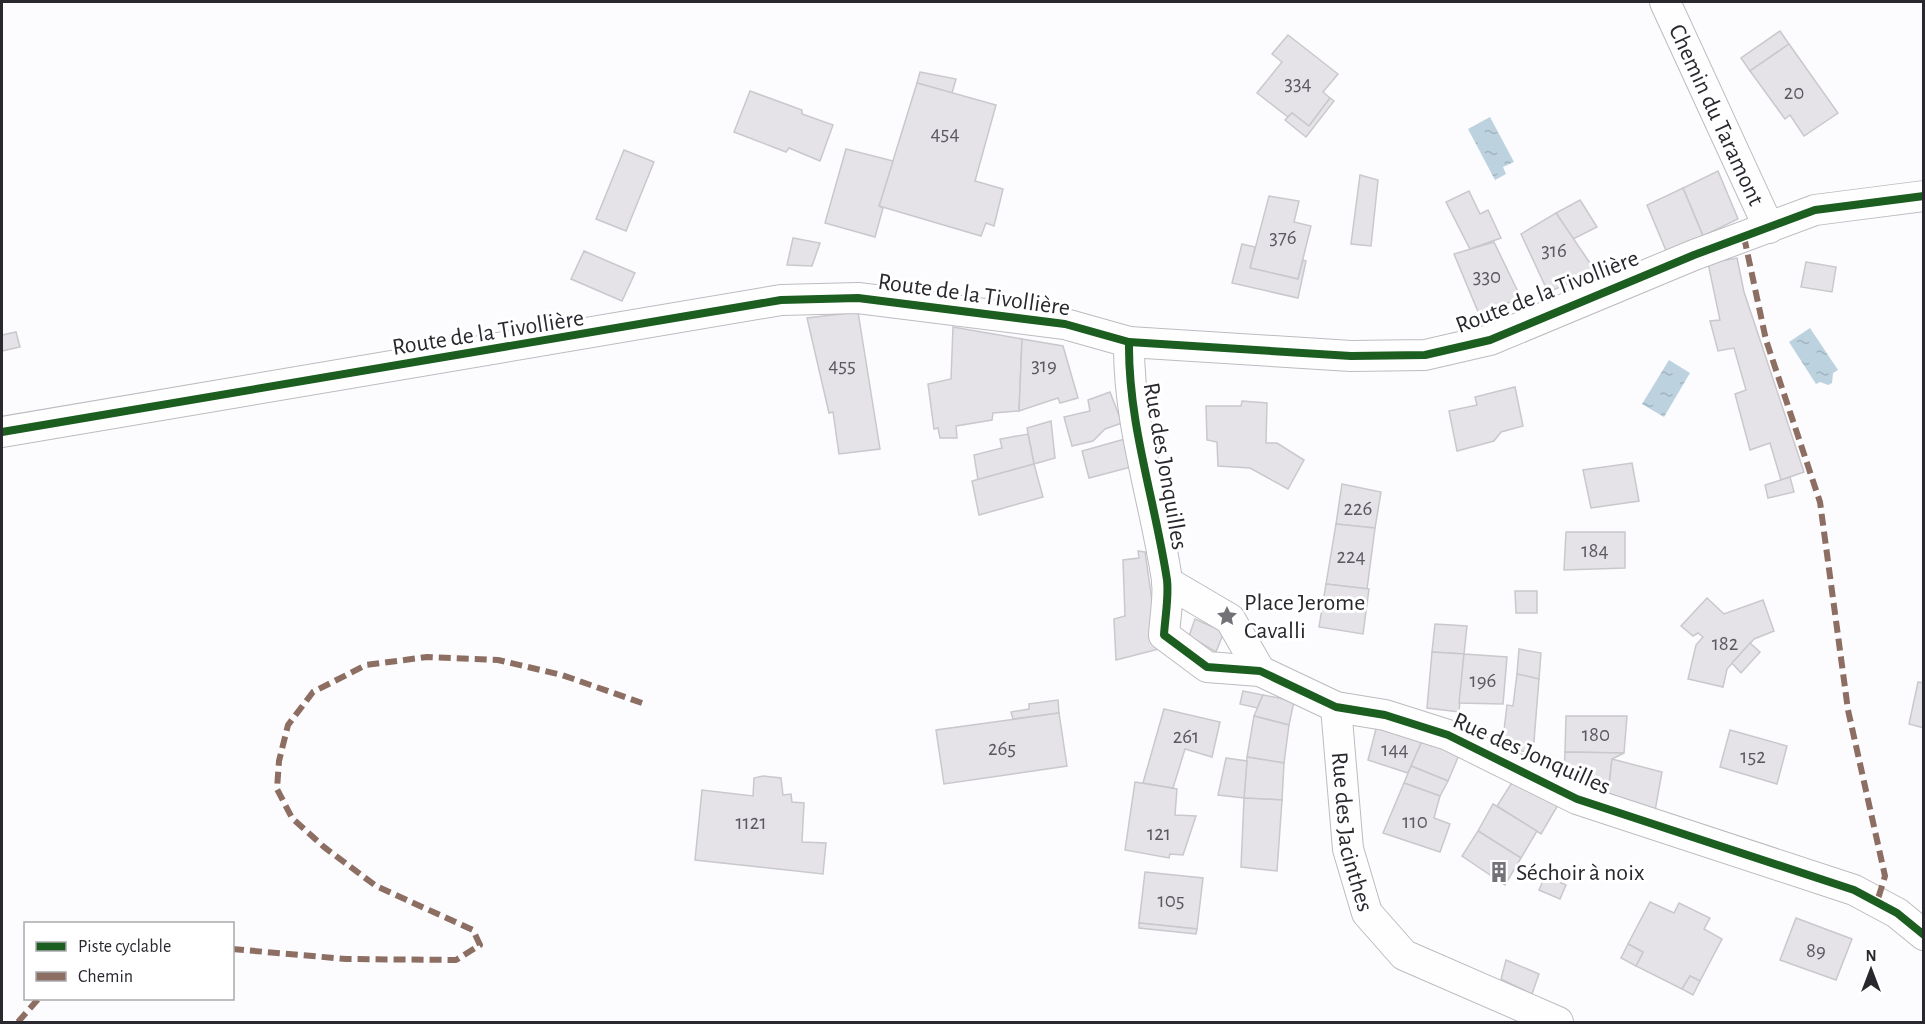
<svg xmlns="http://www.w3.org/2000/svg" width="1925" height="1024" viewBox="0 0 1925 1024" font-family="'Alegreya Sans',sans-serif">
<defs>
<pattern id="water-ripples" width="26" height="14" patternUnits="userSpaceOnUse" patternTransform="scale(1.5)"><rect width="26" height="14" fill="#bcd2df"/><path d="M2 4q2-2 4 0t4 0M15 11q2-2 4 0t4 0" fill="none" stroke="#a2b4c0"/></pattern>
</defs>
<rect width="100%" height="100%" fill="#fcfbfd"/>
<!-- water -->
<g fill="url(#water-ripples)">
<polygon points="1490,117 1514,162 1503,167 1506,174 1495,180 1468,129"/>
<polygon points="1810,328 1838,370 1833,373 1832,383 1828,385 1820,382 1816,384 1789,342"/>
<polygon points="1669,360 1690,373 1664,417 1642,404"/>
</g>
<!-- building -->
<g fill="#e5e3e8" stroke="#c9c8cc" stroke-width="1.5">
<polygon points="1780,31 1789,44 1750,71 1741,58"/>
<polygon points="1288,35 1338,74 1323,92 1330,98 1309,126 1292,113 1288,117 1257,93 1282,62 1272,54"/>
<polygon points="1789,44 1838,113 1804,136 1790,115 1785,119 1750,71"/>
<polygon points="920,72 956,79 952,93 917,83"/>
<polygon points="917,83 996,105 975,181 1003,189 994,226 986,223 981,236 879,206"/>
<polygon points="750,91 802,110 802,114 833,125 820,161 789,148 786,152 734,132"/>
<polygon points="1330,98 1334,101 1306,137 1285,120 1292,113 1309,126"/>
<polygon points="846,149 893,161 879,206 883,208 875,237 825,223"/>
<polygon points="624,150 654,162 626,231 596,219"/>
<polygon points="1718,171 1738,219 1703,236 1683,188"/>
<polygon points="1360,175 1378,180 1371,246 1351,244"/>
<polygon points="1683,188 1703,236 1667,253 1647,205"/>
<polygon points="1469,191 1480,214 1488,210 1501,238 1470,249 1446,202"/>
<polygon points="1269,196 1299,201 1294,222 1311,226 1298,279 1250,268"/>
<polygon points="1580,200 1597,227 1573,239 1556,213"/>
<polygon points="1556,213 1596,272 1548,292 1521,234"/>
<polygon points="793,238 820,243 812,266 787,265"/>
<polygon points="1494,242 1521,298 1479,314 1454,254"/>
<polygon points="1242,244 1255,247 1250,268 1298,279 1303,260 1306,261 1298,298 1232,283"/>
<polygon points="584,251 635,273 622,301 571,279"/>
<polygon points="1737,258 1744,292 1804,472 1781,480 1770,443 1750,450 1735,394 1746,390 1734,348 1718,351 1710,321 1720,320 1708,263"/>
<polygon points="1806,262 1836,267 1832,292 1801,287"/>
<polygon points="858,312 880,449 839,454 833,412 829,413 807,318"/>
<polygon points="953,327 1022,339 1019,411 993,413 992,420 956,426 957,438 940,438 938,428 934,429 928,384 951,379"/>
<polygon points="16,332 20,347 2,351 2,335"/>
<polygon points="1022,339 1063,346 1078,398 1060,403 1058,398 1019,411"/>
<polygon points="1515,387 1523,426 1501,432 1494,441 1457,451 1449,411 1477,405 1475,397"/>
<polygon points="1110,392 1122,423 1105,429 1093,441 1072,446 1064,417 1090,411 1088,400"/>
<polygon points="1242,401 1267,403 1266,443 1277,443 1304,460 1288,489 1250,468 1218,466 1217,442 1207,440 1206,406 1241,406"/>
<polygon points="1051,421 1055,458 1034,464 1027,428"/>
<polygon points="1028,434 1034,464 978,480 974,455 1002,448 1000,439"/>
<polygon points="1125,439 1131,467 1089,478 1082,451"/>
<polygon points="1632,463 1639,501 1591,508 1583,470"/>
<polygon points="1034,464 1043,497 979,515 972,481"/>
<polygon points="1790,477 1794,492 1768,498 1765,485"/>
<polygon points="1342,484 1381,492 1375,528 1336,524"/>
<polygon points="1336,524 1375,528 1367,589 1326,584"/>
<polygon points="1566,532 1625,532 1625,568 1564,570"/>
<polygon points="1138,551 1145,552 1159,649 1116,660 1114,619 1125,616 1123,560 1139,558"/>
<polygon points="1326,584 1369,589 1363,634 1319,627"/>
<polygon points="1515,591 1537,591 1537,613 1516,613"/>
<polygon points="1707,598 1724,614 1763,600 1774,631 1754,639 1727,669 1723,687 1688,679 1696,645 1703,637 1698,633 1693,636 1681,626"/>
<polygon points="1195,619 1224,632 1216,652 1189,636"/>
<polygon points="1435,624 1467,626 1464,654 1432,652"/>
<polygon points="1750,643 1760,652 1741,673 1732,663"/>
<polygon points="1519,649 1541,653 1539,679 1517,674"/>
<polygon points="1432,652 1464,654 1459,712 1427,708"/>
<polygon points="1464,654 1507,657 1503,704 1459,703"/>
<polygon points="1517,674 1539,679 1533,753 1502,747 1507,705 1513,706"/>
<polygon points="1918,682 1924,683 1924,728 1909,724"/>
<polygon points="1243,691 1263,695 1257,708 1240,704"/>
<polygon points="1263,695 1294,701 1289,725 1254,716"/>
<polygon points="1058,700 1059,713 1013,719 1011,712 1029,709 1029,704"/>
<polygon points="1164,709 1220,722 1212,757 1185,749 1173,788 1143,783"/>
<polygon points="1059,713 1067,766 944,784 936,730"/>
<polygon points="1254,716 1289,725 1284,763 1247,757"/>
<polygon points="1566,716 1627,716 1624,753 1565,752"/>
<polygon points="1377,725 1423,739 1408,773 1368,760"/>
<polygon points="1730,730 1787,746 1777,784 1720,767"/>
<polygon points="1423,739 1459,755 1448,781 1411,766"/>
<polygon points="1565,752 1624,753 1612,759 1608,794 1564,783"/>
<polygon points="1247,757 1284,763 1282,800 1244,798"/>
<polygon points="1226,758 1247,761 1244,798 1218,795"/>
<polygon points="1612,759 1662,772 1655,811 1608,794"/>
<polygon points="1411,766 1448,781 1440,796 1404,783"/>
<polygon points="763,776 781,778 783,795 791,794 792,802 804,803 802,842 826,843 823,874 695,860 702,790 753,796 754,778"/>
<polygon points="1513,781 1558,805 1541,834 1497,806"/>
<polygon points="1135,782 1177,789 1175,815 1196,816 1183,855 1170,854 1169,858 1125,850"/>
<polygon points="1404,783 1440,796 1434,818 1450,824 1440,852 1383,833"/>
<polygon points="1244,798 1282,800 1277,871 1241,867"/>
<polygon points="1493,804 1537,831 1521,858 1478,831"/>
<polygon points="1478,831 1521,858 1505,885 1462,856"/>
<polygon points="1145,872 1203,878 1197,929 1139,923"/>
<polygon points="1545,876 1566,885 1560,899 1539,890"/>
<polygon points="1650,902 1674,913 1679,903 1710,918 1704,929 1722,939 1700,981 1690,976 1682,989 1636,966 1643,952 1628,944"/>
<polygon points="1796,918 1852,939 1836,980 1780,960"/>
<polygon points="1139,923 1197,929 1196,934 1139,928"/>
<polygon points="1628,944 1643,952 1636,966 1621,958"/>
<polygon points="1506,960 1539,974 1532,994 1501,979"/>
<polygon points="1690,976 1700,981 1693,995 1682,989"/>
</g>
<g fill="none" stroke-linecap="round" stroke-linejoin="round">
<defs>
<g id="minor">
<path id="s1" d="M1665 2 1769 228"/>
<path d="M1129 342C1128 424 1155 500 1167 580 1169 597 1165 618 1164 635L1207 667 1260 671 1336 707 1385 715 1448 735 1577 799 1854 890 1897 913 1924 935"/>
<polyline points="2,432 781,300 858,298 1065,324 1129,342 1351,356 1425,355 1490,340 1694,255 1815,210 1924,196"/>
<polyline points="1167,582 1230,619 1260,671"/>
<path id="s2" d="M1336 707 1348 849 1367 913 1404 955 1558 1022"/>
</g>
</defs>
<!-- minor casing -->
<use href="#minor" stroke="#bcbbbf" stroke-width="32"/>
<!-- minor -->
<use href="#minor" stroke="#fffeff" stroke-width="30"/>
<!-- quiet -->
<g stroke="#8d6e63" stroke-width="6" stroke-dasharray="12 6" stroke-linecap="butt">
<polyline points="1744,237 1766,340 1820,502 1848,710 1885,876 1877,902"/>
<polyline points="232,949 346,959 456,960 480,945 473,930 376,886 324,847 292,818 277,789 279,761 288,725 313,692 366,665 427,657 498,660 562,675 642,703"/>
<polyline points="18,1022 39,998"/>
</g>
<defs>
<g id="cycleway">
<path d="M1129 342C1128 424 1155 500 1167 580 1169 597 1165 618 1164 635L1207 667 1260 671 1336 707 1385 715 1448 735 1577 799 1854 890 1897 913 1924 935"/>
<polyline points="2,432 781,300 858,298 1065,324 1129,342 1351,356 1425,355 1490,340 1694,255 1815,210 1924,196"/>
</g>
</defs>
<!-- cycleway casing -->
<use href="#cycleway" stroke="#fff" stroke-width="11"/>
<!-- cycleway -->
<use href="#cycleway" stroke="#1b5e20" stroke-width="8"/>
</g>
<!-- icons -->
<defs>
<symbol id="sight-bare" viewBox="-9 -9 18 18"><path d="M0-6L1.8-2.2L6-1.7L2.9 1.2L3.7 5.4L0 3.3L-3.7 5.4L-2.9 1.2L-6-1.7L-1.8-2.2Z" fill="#737277" stroke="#fff" stroke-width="2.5" paint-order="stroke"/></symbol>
<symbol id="building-bare" viewBox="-9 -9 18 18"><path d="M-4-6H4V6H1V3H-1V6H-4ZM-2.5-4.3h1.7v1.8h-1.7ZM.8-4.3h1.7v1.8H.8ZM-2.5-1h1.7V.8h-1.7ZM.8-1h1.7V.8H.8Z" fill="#737277" stroke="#fff" stroke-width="2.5" paint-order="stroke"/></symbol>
</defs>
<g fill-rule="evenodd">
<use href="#sight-bare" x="1212" y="601" width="30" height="30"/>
<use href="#building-bare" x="1484" y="857" width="30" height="30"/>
</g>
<g text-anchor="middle" stroke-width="6" stroke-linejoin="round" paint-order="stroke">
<!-- number labels -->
<g font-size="21" fill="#5a595f">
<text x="1298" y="90">334</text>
<text x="1794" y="99">20</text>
<text x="945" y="140">454</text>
<text x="1283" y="244">376</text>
<text x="1554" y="257">316</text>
<text x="1487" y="283">330</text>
<text x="842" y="372">455</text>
<text x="1044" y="372">319</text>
<text x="1358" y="515">226</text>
<text x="1595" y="557">184</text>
<text x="1351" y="563">224</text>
<text x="1725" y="650">182</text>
<text x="1483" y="687">196</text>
<text x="1596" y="741">180</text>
<text x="1186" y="743">261</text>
<text x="1002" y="755">265</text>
<text x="1395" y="756">144</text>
<text x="1753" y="763">152</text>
<text x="1415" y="828">110</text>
<text x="751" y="829">1121</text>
<text x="1159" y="840">121</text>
<text x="1171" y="907">105</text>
<text x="1816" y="957">89</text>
</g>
<!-- street labels -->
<g font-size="24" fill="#29282f" stroke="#fff">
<text dy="8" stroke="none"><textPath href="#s1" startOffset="124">Chemin du Taramont</textPath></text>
<text transform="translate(1547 291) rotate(-21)" y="8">Route de la Tivollière</text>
<text transform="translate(974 294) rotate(8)" y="8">Route de la Tivollière</text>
<text transform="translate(488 332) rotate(-9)" y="8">Route de la Tivollière</text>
<text transform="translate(1166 466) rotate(80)" y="8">Rue des Jonquilles</text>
<text transform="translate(1532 753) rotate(24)" y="8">Rue des Jonquilles</text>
<text dy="8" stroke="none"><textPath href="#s2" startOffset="126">Rue des Jacinthes</textPath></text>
</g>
<!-- poi labels -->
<g font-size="24" fill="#29282f" stroke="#fff" text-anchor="start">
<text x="1244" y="610">Place Jerome<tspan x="1244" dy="28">Cavalli</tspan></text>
<text x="1516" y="880">Séchoir à noix</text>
</g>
</g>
<!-- border -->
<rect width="1925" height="1024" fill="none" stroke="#29282f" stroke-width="6"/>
<!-- legend -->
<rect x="24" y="922" width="210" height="78" fill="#ffffff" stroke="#a9a9ac" stroke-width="1.5"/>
<rect x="36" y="942" width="30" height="9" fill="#1b5e20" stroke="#a9a9ac" stroke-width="1.5"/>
<text x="78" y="952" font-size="18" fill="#29282f">Piste cyclable</text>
<rect x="36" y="972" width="30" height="9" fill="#8d6e63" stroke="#a9a9ac" stroke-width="1.5"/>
<text x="78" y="982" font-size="18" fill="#29282f">Chemin</text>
<!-- north arrow -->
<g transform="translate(1871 970)" stroke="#ffffff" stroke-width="4.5" paint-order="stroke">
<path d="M0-4.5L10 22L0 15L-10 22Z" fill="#29282f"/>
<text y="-9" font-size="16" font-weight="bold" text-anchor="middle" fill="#29282f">N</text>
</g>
</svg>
